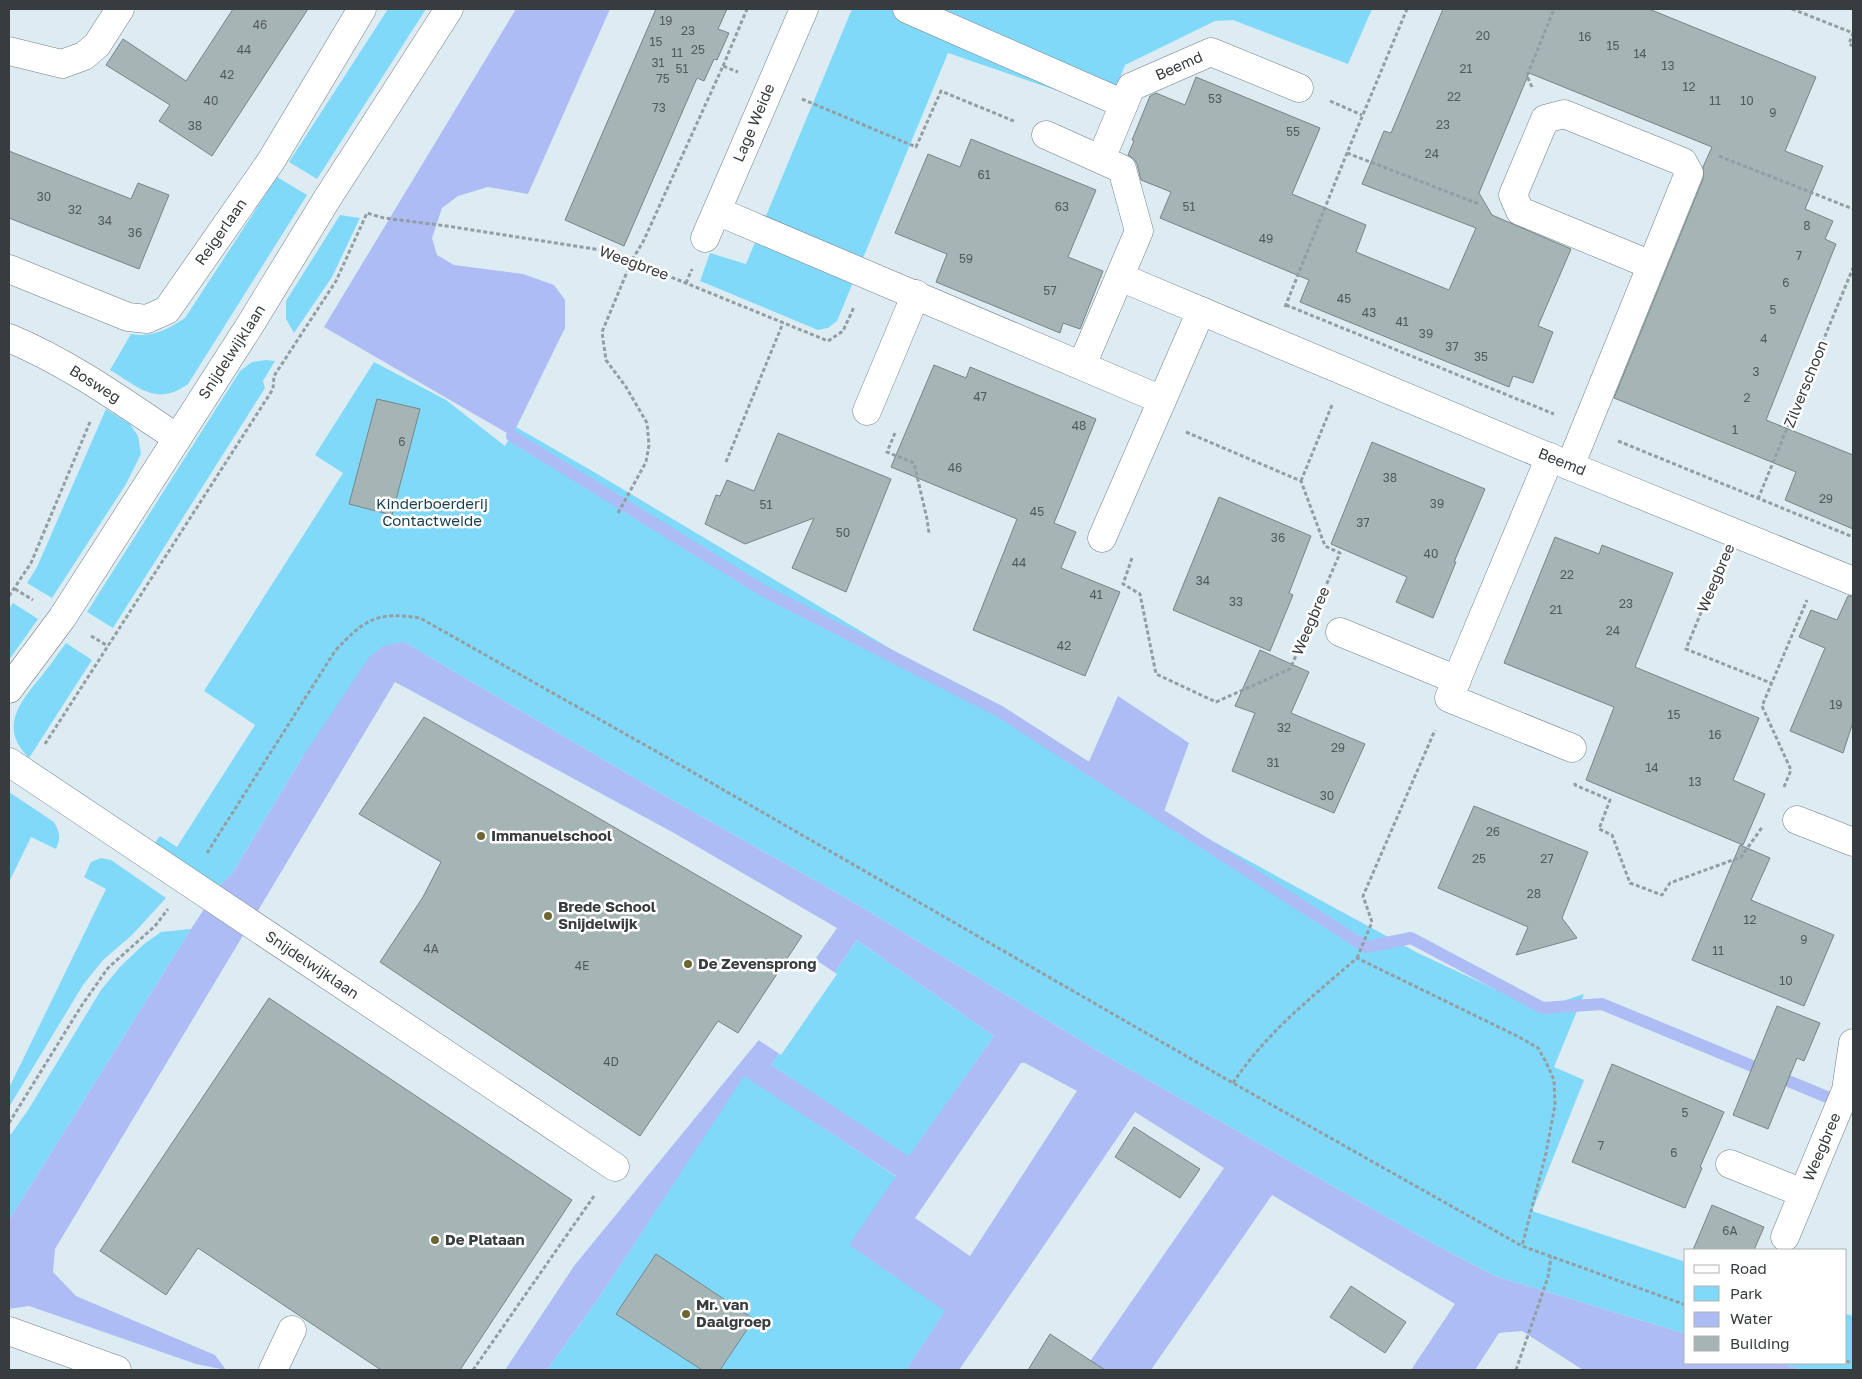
<svg xmlns="http://www.w3.org/2000/svg" width="1862" height="1379" viewBox="0 0 1862 1379" font-family="'Golos Text',sans-serif">
<rect width="100%" height="100%" fill="#ddecf2"/>
<!-- green -->
<g fill="#81d9fa">
<polygon points="388,9 426,9 317,179 289,162"/>
<polygon points="852,9 1372,9 1348,64 1233,20 1215,21 1125,65 1108,108 948,53 837,321 828,328 818,330 700,281 710,253 746,264"/>
<path d="M277 177 307 195 188 384C156 407 139 387 110 370L131 334C152 338 168 329 185 318Z"/>
<polygon points="340,215 360,218 332,277 294,333 286,319 286,301"/>
<polygon points="266,360 275,361 263,381 265,388 113,628 87,612 240,371 252,362"/>
<polygon points="374,362 446,400 505,446 516,427 594,472 1087,766 1163,814 1344,913 1418,953 1538,1009 1584,994 1554,1067 1584,1080 1532,1211 1686,1262 1686,1334 1495,1276 1432,1243 1103,1054 855,903 660,793 404,642 303,756 232,874 219,886 154,844 160,836 177,847 255,725 204,691 343,473 315,455"/>
<polygon points="106,409 130,424 138,436 141,454 126,484 52,598 27,583 37,567"/>
<polygon points="13,603 38,619 9,660 9,609"/>
<path d="M66 643 92 660 29 758C0 729 17 705 40 678 49 667 57 655 66 643Z"/>
<path d="M9 792 54 822C60 833 61 838 56 849L31 837 9 882Z"/>
<polygon points="101,858 111,860 166,898 132,935 103,960 83,985 9,1107 9,1088 106,889 84,877 91,862"/>
<polygon points="191,929 9,1220 9,1135 12,1133 30,1107 101,990 120,967 144,944 161,932"/>
<polygon points="857,940 994,1036 909,1157 771,1065"/>
<polygon points="744,1075 897,1177 850,1245 946,1311 906,1370 547,1370 600,1296"/>
<polygon points="1846,1314 1853,1316 1853,1370 1803,1370 1779,1363 1846,1363"/>
</g>
<!-- water -->
<g fill="#adbcf4" fill-rule="evenodd">
<polygon points="516,9 610,9 528,194 488,187 458,196 442,208 432,238 437,255 454,265 523,274 554,285 565,300 565,328 512,436 324,327"/>
<path d="M404 642 660 793 855 903 1103 1054 1432 1243 1495 1276 1686 1334V1363H1779L1803 1370H1583L1522 1331 1499 1333 1475 1370H1411L1455 1304 1272 1195 1151 1370H1084L1224 1168 1135 1112 959 1370H906L945 1311 849 1245 896 1176 744 1076 600 1296 547 1370H505L574 1266 758 1041 837 928 674 833 395 682 55 1249 53 1272 76 1296 215 1355 226 1370 196 1364 29 1306 9 1309V1220L191 929 219 886 232 874 303 756 370 656 383 646ZM857 940 994 1036 909 1156 771 1065ZM1021 1063H1025L1077 1091 970 1256 915 1218Z"/>
<polygon points="1118,696 1189,743 1163,814 1087,766"/>
</g>
<!-- pier -->
<polygon fill="#ddecf2" points="813,958 837,974 781,1055 757,1039"/>
<g fill="none" stroke-linecap="round" stroke-linejoin="round">
<!-- stream -->
<polyline stroke="#adbcf4" stroke-width="12" points="512,436 764,591 999,711 1366,947 1411,938 1543,1008 1602,1004 1844,1104"/>
</g>
<!-- building -->
<g fill="#a5b5b6" stroke="#768586">
<polygon points="233,9 308,9 212,156 159,121 170,105 106,65 123,39 186,81"/>
<polygon points="656,9 727,9 718,29 729,33 717,60 714,59 704,81 697,78 624,246 565,220"/>
<polygon points="1443,9 1649,9 1816,77 1785,151 1823,166 1805,209 1833,221 1825,239 1836,244 1766,420 1853,455 1853,529 1785,500 1796,472 1614,398 1703,179 1703,167 1712,147 1529,73 1479,193 1492,215 1571,249 1538,326 1553,332 1533,383 1513,376 1509,387 1300,302 1309,280 1160,218 1171,192 1141,180 1137,164 1134,159 1128,155 1134,141 1132,140 1150,96 1156,93 1185,105 1196,77 1320,128 1292,194 1366,225 1356,252 1449,290 1476,228 1362,184 1384,131 1391,133"/>
<polygon points="971,139 1096,190 1068,257 1103,271 1080,329 1063,323 1060,333 936,282 947,254 895,233 928,154 960,167"/>
<polygon points="9,151 131,199 138,183 169,195 139,269 9,218"/>
<polygon points="934,365 966,378 970,367 1096,419 1054,523 1076,532 1061,568 1120,592 1085,676 973,630 1017,519 891,467"/>
<polygon points="377,399 420,409 392,515 349,504"/>
<polygon points="778,433 891,479 846,592 792,568 814,518 745,544 705,524 716,495 720,496 727,480 754,491"/>
<polygon points="1372,442 1485,489 1454,562 1456,562 1433,618 1396,602 1407,577 1331,544"/>
<polygon points="1219,497 1311,536 1289,593 1293,595 1270,651 1173,610"/>
<polygon points="1555,537 1599,554 1602,545 1673,573 1635,667 1759,718 1733,780 1765,794 1743,845 1586,780 1614,707 1504,663"/>
<polygon points="1848,596 1853,596 1853,722 1843,753 1790,731 1825,648 1799,637 1811,610 1837,620"/>
<polygon points="1260,650 1309,672 1291,713 1365,744 1334,813 1232,771 1255,713 1235,706"/>
<polygon points="424,717 802,936 738,1033 718,1021 640,1136 380,962 423,897 441,862 359,814"/>
<polygon points="1474,806 1588,852 1562,918 1577,938 1516,955 1528,927 1438,888"/>
<polygon points="1740,845 1770,858 1751,900 1834,935 1804,1006 1692,960"/>
<polygon points="269,998 572,1200 460,1370 381,1370 198,1248 166,1295 100,1251"/>
<polygon points="1777,1006 1820,1023 1804,1061 1797,1058 1768,1129 1733,1115"/>
<polygon points="1612,1064 1724,1112 1700,1167 1702,1168 1685,1208 1572,1162"/>
<polygon points="1134,1127 1200,1169 1180,1198 1115,1157"/>
<polygon points="1712,1205 1764,1227 1754,1250 1693,1250"/>
<polygon points="656,1254 754,1319 720,1370 702,1370 616,1314"/>
<polygon points="1351,1286 1406,1322 1385,1353 1330,1317"/>
<polygon points="1050,1334 1105,1370 1028,1370"/>
</g>
<g fill="none" stroke-linecap="round" stroke-linejoin="round">
<defs>
<g id="minor">
<polyline points="907,9 1124,104"/>
<polyline points="9,51 62,64 84,56 97,45 120,9"/>
<polyline points="1046,135 1122,169 1139,231 1082,365"/>
<polyline points="1101,159 1131,87 1211,52 1299,88"/>
<polyline points="717,211 1162,400"/>
<polyline points="705,238 804,9"/>
<polyline points="9,269 128,317 147,319 167,310 271,161 362,9"/>
<polyline points="1120,277 1570,466 1853,581"/>
<path d="M9 338C69 363 122 401 177 438"/>
<polyline points="867,411 916,294"/>
<polyline points="1550,457 1449,698 1572,748"/>
<polyline points="1570,466 1689,173 1683,162 1564,114 1545,119 1513,195 1520,211 1651,265"/>
<polyline points="1102,538 1201,311"/>
<polyline points="1340,632 1457,680"/>
<polyline points="9,689 62,618 250,325 327,199 449,9"/>
<polyline points="9,762 615,1167"/>
<polyline points="1797,820 1853,842"/>
<polyline points="1730,1164 1803,1193"/>
<polyline points="1785,1237 1846,1090 1853,1043"/>
<polyline points="9,1331 117,1370"/>
<polyline points="273,1370 292,1330"/>
</g>
</defs>
<!-- minor casing -->
<use href="#minor" stroke="#727f84" stroke-width="29"/>
<!-- path -->
<g stroke="#939ea3" stroke-width="3" stroke-dasharray="4 2.5" stroke-linecap="butt">
<polyline points="1792,9 1853,33 1849,44 1853,46"/>
<polyline points="723,66 747,9"/>
<polyline points="1532,87 1527,76 1554,9"/>
<polyline points="802,99 916,147 941,91 1016,122"/>
<polyline points="1330,101 1362,115"/>
<polyline points="1347,153 1479,204"/>
<polyline points="1719,156 1853,209"/>
<polyline points="686,283 692,269"/>
<polyline points="1286,305 1554,414"/>
<polyline points="1285,307 1347,153 1407,9"/>
<polyline points="1186,432 1301,481 1325,546 1340,553 1318,604"/>
<polyline points="895,433 887,452 914,463 927,519 929,533"/>
<polyline points="1618,441 1853,537"/>
<polyline points="726,462 783,323"/>
<polyline points="1301,481 1332,405"/>
<polyline points="1758,499 1853,268"/>
<polyline points="618,513 646,462 649,445 647,423 626,387 606,360 602,332 632,260 643,242 723,66 738,72"/>
<polyline points="1132,558 1123,584 1140,594 1156,674 1216,702 1290,669 1305,635"/>
<polyline points="1721,564 1686,649 1771,683"/>
<polyline points="15,589 33,600"/>
<polyline points="9,596 31,563 90,422"/>
<polyline points="91,636 108,646"/>
<polyline points="45,744 273,389 274,376 336,281 367,213 384,218 447,226 607,251 828,341 843,331 854,307"/>
<polyline points="1575,783 1575,785 1610,800 1599,829 1612,835 1630,883 1662,895 1670,883 1741,857 1763,826"/>
<polyline points="1784,787 1791,770 1762,706 1807,600"/>
<path d="M207 853 335 651C364 620 376 611 420 618L682 766 1233 1083 1522 1246 1686 1305"/>
<polyline points="1357,958 1372,922 1363,896 1435,730"/>
<path d="M1233 1083C1265 1034 1313 996 1357 958L1519 1037 1538 1048 1546 1062 1554 1080 1555 1105 1546 1153 1522 1246"/>
<polyline points="9,1123 82,1005 108,968 155,926 168,909"/>
<polyline points="1846,1361 1853,1363"/>
<polyline points="473,1370 594,1196"/>
<polyline points="1516,1370 1548,1277 1551,1257"/>
</g>
<!-- minor -->
<use href="#minor" stroke="#fff" stroke-width="28"/>
</g>
<!-- markers -->
<g fill="#6d6632" stroke="#fff" stroke-width="2">
<circle cx="481" cy="836" r="5"/>
<circle cx="548" cy="916" r="5"/>
<circle cx="688" cy="964" r="5"/>
<circle cx="435" cy="1240" r="5"/>
<circle cx="686" cy="1314" r="5"/>
</g>
<g text-anchor="middle" stroke-width="5" stroke-linejoin="round" paint-order="stroke">
<!-- number labels -->
<g font-size="12" fill="#525a5d">
<text x="666" y="25">19</text>
<text x="260" y="29">46</text>
<text x="688" y="35">23</text>
<text x="1483" y="40">20</text>
<text x="1585" y="41">16</text>
<text x="656" y="46">15</text>
<text x="1613" y="50">15</text>
<text x="244" y="54">44</text>
<text x="698" y="54">25</text>
<text x="677" y="57">11</text>
<text x="1640" y="58">14</text>
<text x="658" y="67">31</text>
<text x="1668" y="70">13</text>
<text x="682" y="73">51</text>
<text x="1466" y="73">21</text>
<text x="227" y="79">42</text>
<text x="663" y="83">75</text>
<text x="1689" y="91">12</text>
<text x="1454" y="101">22</text>
<text x="1215" y="103">53</text>
<text x="211" y="105">40</text>
<text x="1715" y="105">11</text>
<text x="1747" y="105">10</text>
<text x="659" y="112">73</text>
<text x="1773" y="117">9</text>
<text x="1443" y="129">23</text>
<text x="195" y="130">38</text>
<text x="1293" y="136">55</text>
<text x="1432" y="158">24</text>
<text x="984" y="179">61</text>
<text x="44" y="201">30</text>
<text x="1062" y="211">63</text>
<text x="1189" y="211">51</text>
<text x="75" y="214">32</text>
<text x="105" y="225">34</text>
<text x="1807" y="230">8</text>
<text x="135" y="237">36</text>
<text x="1266" y="243">49</text>
<text x="1799" y="260">7</text>
<text x="966" y="263">59</text>
<text x="1786" y="287">6</text>
<text x="1050" y="295">57</text>
<text x="1344" y="303">45</text>
<text x="1773" y="314">5</text>
<text x="1369" y="317">43</text>
<text x="1402" y="326">41</text>
<text x="1426" y="338">39</text>
<text x="1764" y="343">4</text>
<text x="1452" y="351">37</text>
<text x="1481" y="361">35</text>
<text x="1756" y="376">3</text>
<text x="980" y="401">47</text>
<text x="1747" y="402">2</text>
<text x="1079" y="430">48</text>
<text x="1735" y="434">1</text>
<text x="402" y="446">6</text>
<text x="955" y="472">46</text>
<text x="1390" y="482">38</text>
<text x="1826" y="503">29</text>
<text x="1437" y="508">39</text>
<text x="766" y="509">51</text>
<text x="1037" y="516">45</text>
<text x="1363" y="527">37</text>
<text x="843" y="537">50</text>
<text x="1278" y="542">36</text>
<text x="1431" y="558">40</text>
<text x="1019" y="567">44</text>
<text x="1567" y="579">22</text>
<text x="1203" y="585">34</text>
<text x="1096" y="599">41</text>
<text x="1236" y="606">33</text>
<text x="1626" y="608">23</text>
<text x="1556" y="614">21</text>
<text x="1613" y="635">24</text>
<text x="1064" y="650">42</text>
<text x="1836" y="709">19</text>
<text x="1674" y="719">15</text>
<text x="1284" y="732">32</text>
<text x="1715" y="739">16</text>
<text x="1338" y="752">29</text>
<text x="1273" y="767">31</text>
<text x="1652" y="772">14</text>
<text x="1695" y="786">13</text>
<text x="1327" y="800">30</text>
<text x="1493" y="836">26</text>
<text x="1479" y="863">25</text>
<text x="1547" y="863">27</text>
<text x="1534" y="898">28</text>
<text x="1750" y="924">12</text>
<text x="1804" y="944">9</text>
<text x="431" y="953">4A</text>
<text x="1718" y="955">11</text>
<text x="582" y="970">4E</text>
<text x="1786" y="985">10</text>
<text x="611" y="1066">4D</text>
<text x="1685" y="1117">5</text>
<text x="1601" y="1150">7</text>
<text x="1674" y="1157">6</text>
<text x="1730" y="1235">6A</text>
</g>
<!-- street labels -->
<g font-size="15" fill="#373c3f" stroke="#fff">
<text transform="translate(1179 66) rotate(-24)" y="5">Beemd</text>
<text transform="translate(754 123) rotate(-67)" y="5">Lage Weide</text>
<text transform="translate(221 232) rotate(-55)" y="5">Reigerlaan</text>
<text transform="translate(634 263) rotate(20)" y="5">Weegbree</text>
<text transform="translate(232 352) rotate(-57)" y="5">Snijdelwijklaan</text>
<text transform="translate(95 384) rotate(32)" y="5">Bosweg</text>
<text transform="translate(1806 384) rotate(-68)" y="5">Zilverschoon</text>
<text transform="translate(1562 462) rotate(22)" y="5">Beemd</text>
<text transform="translate(1716 578) rotate(-67)" y="5">Weegbree</text>
<text transform="translate(1311 621) rotate(-67)" y="5">Weegbree</text>
<text transform="translate(312 965) rotate(34)" y="5">Snijdelwijklaan</text>
<text transform="translate(1822 1147) rotate(-67)" y="5">Weegbree</text>
</g>
<!-- park labels -->
<g font-size="15" fill="#143f4e" stroke="#fff">
<text x="432" y="509">Kinderboerderij<tspan x="432" dy="17">Contactweide</tspan></text>
</g>
<!-- poi labels -->
<g font-size="15" font-weight="bold" fill="#373c3f" stroke="#fff" text-anchor="start">
<text x="491" y="841">Immanuelschool</text>
<text x="558" y="912">Brede School<tspan x="558" dy="17">Snijdelwijk</tspan></text>
<text x="698" y="969">De Zevensprong</text>
<text x="445" y="1245">De Plataan</text>
<text x="696" y="1310">Mr. van<tspan x="696" dy="17">Daalgroep</tspan></text>
</g>
</g>
<!-- border -->
<rect width="1862" height="1379" fill="none" stroke="#373c3f" stroke-width="20"/>
<!-- legend -->
<rect x="1684" y="1249" width="162" height="115" fill="#ffffff" stroke="#afb1b2"/>
<rect x="1694" y="1265" width="25" height="8" fill="#ffffff" stroke="#afb1b2"/>
<text x="1730" y="1274" font-size="15" fill="#373c3f">Road</text>
<rect x="1694" y="1286" width="25" height="15" fill="#81d9fa" stroke="#afb1b2"/>
<text x="1730" y="1299" font-size="15" fill="#373c3f">Park</text>
<rect x="1694" y="1312" width="25" height="15" fill="#adbcf4" stroke="#afb1b2"/>
<text x="1730" y="1324" font-size="15" fill="#373c3f">Water</text>
<rect x="1694" y="1336" width="25" height="15" fill="#a5b5b6" stroke="#afb1b2"/>
<text x="1730" y="1349" font-size="15" fill="#373c3f">Building</text>
</svg>
